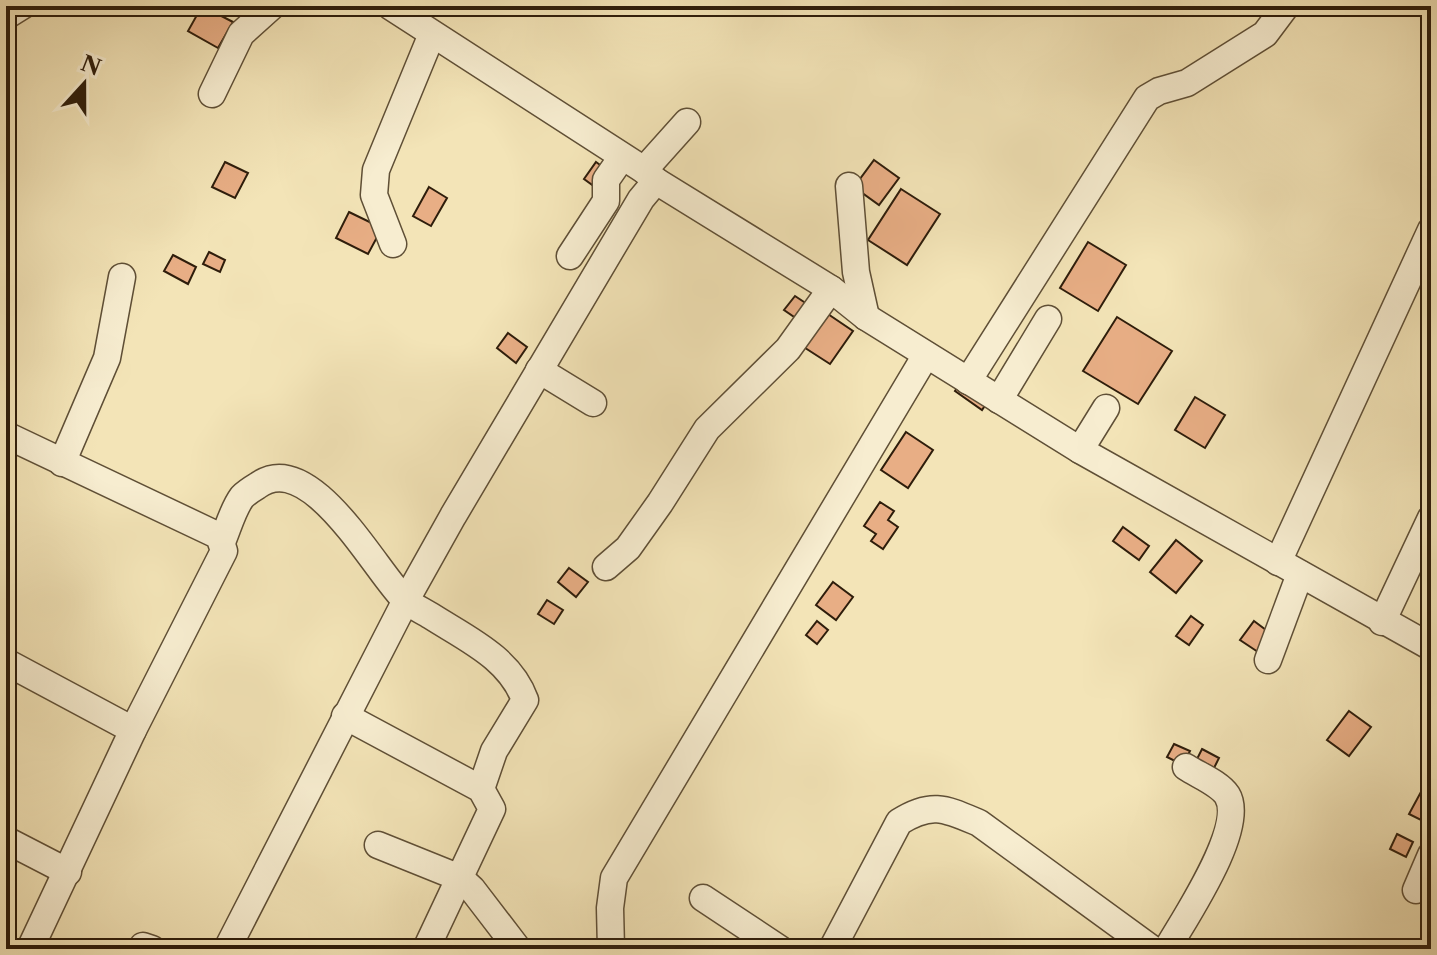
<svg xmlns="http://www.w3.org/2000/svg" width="1437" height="955" viewBox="0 0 1437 955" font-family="'Libre Caslon Text',serif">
<rect width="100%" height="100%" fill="#f3e4b7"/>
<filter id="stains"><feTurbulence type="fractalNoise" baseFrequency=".0025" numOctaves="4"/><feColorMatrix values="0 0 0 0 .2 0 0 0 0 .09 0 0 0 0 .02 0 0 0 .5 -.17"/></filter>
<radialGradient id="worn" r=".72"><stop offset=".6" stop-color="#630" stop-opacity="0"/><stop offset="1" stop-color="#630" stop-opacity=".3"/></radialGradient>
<!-- building -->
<g fill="#e8ae85" stroke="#2e1d0b" stroke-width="2">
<polygon points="202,6 233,22 218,48 188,31"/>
<polygon points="874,160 899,178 879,205 854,187"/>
<polygon points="225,162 248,173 235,198 212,187"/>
<polygon points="596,162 614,175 602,192 584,179"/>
<polygon points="429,187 447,198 431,226 413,216"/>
<polygon points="901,189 940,214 907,265 868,240"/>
<polygon points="349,212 382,228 368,254 336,238"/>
<polygon points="1088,242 1126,265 1098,311 1060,288"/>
<polygon points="209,252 225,260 220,272 203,264"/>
<polygon points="173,255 196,267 188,284 164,271"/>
<polygon points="795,296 813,308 803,323 784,310"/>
<polygon points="822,310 853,331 830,364 799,344"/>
<polygon points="1117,317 1172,351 1138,404 1083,371"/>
<polygon points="508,333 527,347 516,363 497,348"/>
<polygon points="963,379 990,398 982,410 955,391"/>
<polygon points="1195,397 1225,415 1205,448 1175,430"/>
<polygon points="906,432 933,450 908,488 881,470"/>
<polygon points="880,502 894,511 888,520 898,527 883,549 871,541 876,534 864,526"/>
<polygon points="1123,527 1149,546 1139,560 1113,541"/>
<polygon points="1176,540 1202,561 1176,593 1150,572"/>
<polygon points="569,568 588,582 576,597 558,582"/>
<polygon points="833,582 853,597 836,620 816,605"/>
<polygon points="547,600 563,610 554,624 538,614"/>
<polygon points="1191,616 1203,625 1189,645 1176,636"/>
<polygon points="817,621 828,630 817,644 806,635"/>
<polygon points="1254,621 1274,636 1261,654 1240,640"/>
<polygon points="1349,711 1371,727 1349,756 1327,740"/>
<polygon points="1174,744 1190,751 1183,765 1167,757"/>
<polygon points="1202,749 1219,758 1213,770 1196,761"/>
<polygon points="1422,790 1431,794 1431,825 1409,814"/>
<polygon points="1397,834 1413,842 1406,857 1390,849"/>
</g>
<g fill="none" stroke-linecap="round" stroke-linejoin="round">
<defs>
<g id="minor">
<polyline points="390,6 644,170 656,181 831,289 866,317 1080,450 1431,647"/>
<polyline points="6,16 22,6"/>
<polyline points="212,94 241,34 272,6"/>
<polyline points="644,170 687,122"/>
<polyline points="849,186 856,272 866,317"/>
<polyline points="393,244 374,195 376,170 432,34"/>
<polyline points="570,256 606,201 606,180 622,157"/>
<polyline points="539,370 593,403"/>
<polyline points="968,381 1147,98 1159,91 1187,83 1265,34 1286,6"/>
<polyline points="999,400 1048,319"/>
<polyline points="6,435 219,536 224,551 133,730 30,949"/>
<polyline points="1080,450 1106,408"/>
<polyline points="62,463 107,358 122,277"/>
<path d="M222 542C228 528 233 509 242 497 246 493 252 489 257 486 310 446 375 571 405 600 412 606 423 611 431 616 467 639 510 658 525 700L494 751 481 789"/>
<polyline points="1278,562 1431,230"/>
<polyline points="606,567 628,548 660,503 707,429 788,349 831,289"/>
<polyline points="1382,622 1431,518"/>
<polyline points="1268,660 1300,574"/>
<polyline points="6,662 133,730"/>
<polyline points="345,716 481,789 492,809 426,949"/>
<polyline points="6,840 68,872"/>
<polyline points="378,845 460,878 472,889 518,949"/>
<polyline points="1416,890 1431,855"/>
<polyline points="703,898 780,949"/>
<polyline points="143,946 152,949"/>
<polyline points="227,949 406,600 453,516 641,199 656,181"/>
<polyline points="611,949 610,908 614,878 926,355"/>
<path d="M832 949 899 822C932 801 946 809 979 823L1152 949"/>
<path d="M1167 949C1184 919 1247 827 1227 795 1219 783 1198 775 1186 767"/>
</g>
</defs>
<!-- minor casing -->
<use href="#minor" stroke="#5f4f36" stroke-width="29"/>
<!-- minor -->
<use href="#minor" stroke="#f7edd0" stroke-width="26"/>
</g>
<!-- margin -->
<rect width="1437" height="955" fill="none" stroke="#f3e4b7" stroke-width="32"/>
<rect x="8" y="8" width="1421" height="939" fill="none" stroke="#2e1d0b" stroke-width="4"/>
<rect x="16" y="16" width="1405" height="923" fill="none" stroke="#2e1d0b" stroke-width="2"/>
<!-- north arrow -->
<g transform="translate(84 84) rotate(21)" stroke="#f7edd0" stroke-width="6" paint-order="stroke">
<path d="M0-6L14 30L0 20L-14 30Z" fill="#2e1d0b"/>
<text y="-12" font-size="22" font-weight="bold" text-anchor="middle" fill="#2e1d0b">N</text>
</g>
<rect width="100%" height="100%" filter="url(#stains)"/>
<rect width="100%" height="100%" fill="url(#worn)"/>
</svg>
